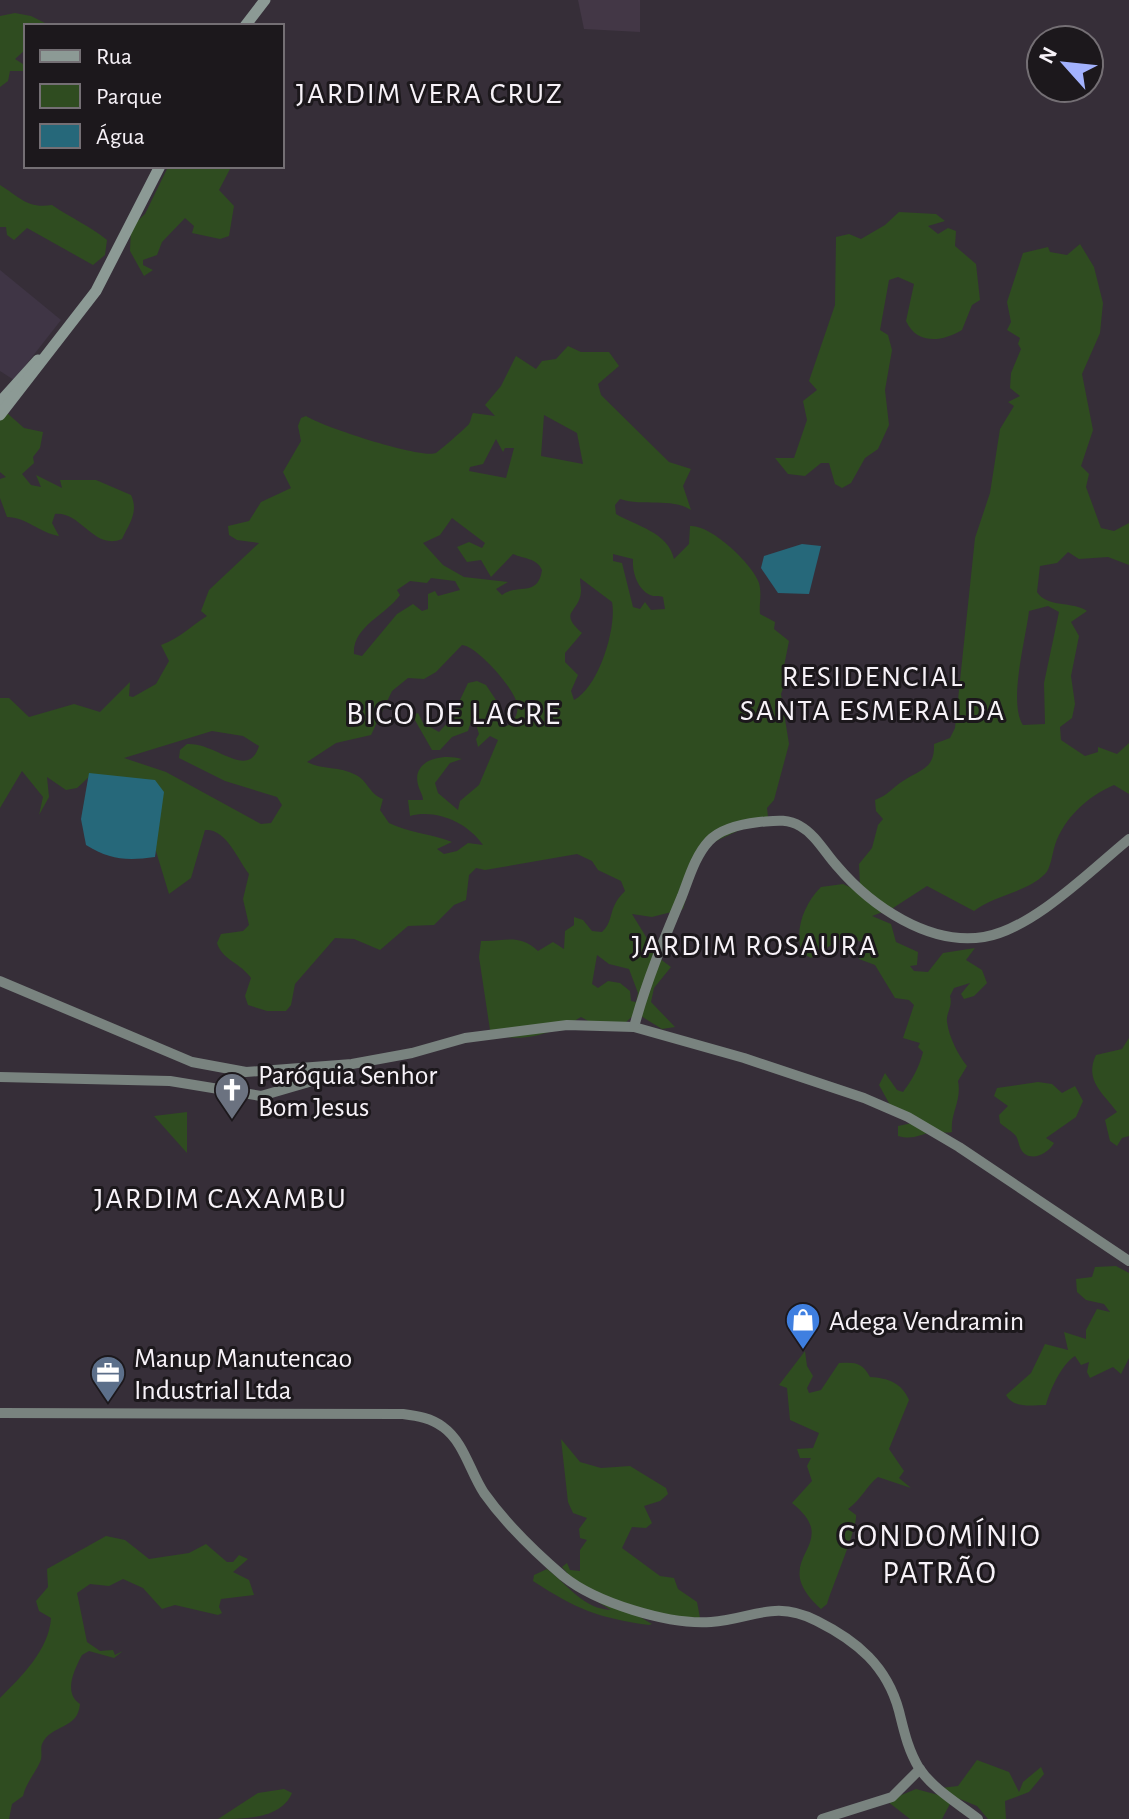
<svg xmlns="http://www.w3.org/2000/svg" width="1129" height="1819" viewBox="0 0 1129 1819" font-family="'Alegreya Sans',sans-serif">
<rect width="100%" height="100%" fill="#362e38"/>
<!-- built -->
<polygon fill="#433746" points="578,0 640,0 640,32 584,29"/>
<!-- industrial -->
<polygon fill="#3f3545" points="0,270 61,320 14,380 0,371"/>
<!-- green -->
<g fill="#2f4c20" fill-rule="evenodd">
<polygon points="15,13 31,16 51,26 26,26 26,49 15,59 26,66 26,71 10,71 8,81 0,87 0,16"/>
<polygon points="172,166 230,169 219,190 234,206 229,236 220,239 192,233 194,226 185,218 162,242 157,255 143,260 143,265 153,270 144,276 130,251 131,227 145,214 167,169"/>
<path d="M0 185C20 197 27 209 52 205 71 218 90 226 107 240L105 255 93 265 27 228 14 240 7 235 6 227H0Z"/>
<path d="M899 212 936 214 945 221 928 226 938 234 948 228 956 231 955 246 976 264 980 300 972 305 962 330C942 342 917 345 906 321L914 284 898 277 889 280 880 330 888 335 892 350 885 390 889 425 878 449 865 458 851 483 842 488 835 484 829 463H821L805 476 788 474 775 458H794L807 420 803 401 817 390 809 381 835 305 836 237 849 234 861 239 885 225Z"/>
<path d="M1080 244 1094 267 1103 303 1100 333 1082 374 1093 430 1081 466 1089 474 1086 487 1101 528 1114 531 1129 523V565L1108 557 1079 559 1068 552 1057 563 1040 566 1037 592C1047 608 1073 601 1087 611L1071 622 1079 636 1071 676 1075 704 1072 718 1060 727 1061 740 1085 756 1098 752V747L1117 754 1129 743V794L1114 785C1088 796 1064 818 1055 845 1052 854 1051 868 1045 874 1026 893 994 895 974 911L927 886 893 908 872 916 891 924 896 942 918 952 917 965 910 966 914 971 928 972 943 953 975 948 966 960 982 970 987 983 974 996 964 999 961 994 970 983 954 988 950 996C953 1007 946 1012 947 1022 949 1037 958 1055 967 1066L958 1081C962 1101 950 1113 952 1132 945 1134 938 1130 932 1132 919 1135 913 1140 898 1136V1126L912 1123 890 1105 879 1085 885 1073 897 1090 903 1092C912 1080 919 1068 923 1052L918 1047 920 1043 903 1038 914 1005 909 1000 895 998 875 965 859 959V952L867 945 847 935 811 958 802 953C794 930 804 904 821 887L843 884 856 890 860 886 859 864 872 848 878 825 883 819 876 811 875 800C888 795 892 788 903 781 921 769 935 769 934 744L950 738 955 728 975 538 990 493 1000 429 1014 406 1008 402 1020 396 1010 388 1011 373 1021 349 1018 344 1020 338 1007 330 1011 322 1007 302 1023 253 1048 247 1050 252 1067 255ZM1048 606 1059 612 1044 683 1045 724 1023 725C1008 703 1026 638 1029 611Z"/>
<path d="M568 346 581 352H609L619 366 598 384 601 395 669 462 691 469 683 486 691 510C670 497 644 507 620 499L615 505 616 514C636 526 668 532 674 559L689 544 690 526C710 524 752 563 759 583 762 594 759 603 760 614L775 622 774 629 789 641 784 666 787 677 781 694 789 744 774 800 767 808 768 817 701 848 683 909 652 917 632 914 659 958 671 967 654 988 651 1002 675 1027 662 1029 636 1013 625 1023 590 1022 581 1017C559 1031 514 1048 490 1030L479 957 481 941C504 942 519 933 538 951L553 942 564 949 565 931 574 925V917L583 920 592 931 602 932C615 920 607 908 625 891L621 881 598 870 592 861 577 854 485 870 476 868 469 875 466 900 454 905 434 925 408 926 380 950 354 939 335 938 295 984 291 1005 286 1011H267L248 1005 245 996 251 978C241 963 222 960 217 943L221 934 243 931 249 925 243 899 249 874C238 860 226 828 205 830L191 878 169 894 152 838 89 777 77 788 66 790 47 777 49 797 39 815 43 797 22 771 0 808V698H9L29 717 74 704 100 712 130 682 129 696 133 697 156 684 169 661 161 645C180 638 191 626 207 616L201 611 209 590 259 543 237 540 229 535 228 526 249 521 261 502 291 488 283 472 301 441 298 426 301 418 306 416C323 427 421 459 436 453 438 452 468 426 469 424 471 421 471 416 473 413L495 416 485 405 501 386 516 356 536 369 542 361 556 359ZM544 415 577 433 583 464 541 456ZM496 439 503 452 505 448H514L506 478 469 471 470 467 483 464ZM452 518 485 543 482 548 469 542 457 547 467 562 481 560 491 577 513 554C524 559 537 558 542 570 538 598 517 583 502 595L496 589 508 582 464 577 443 565 423 543 440 535ZM613 554 633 559C632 571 637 589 650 595 654 597 659 595 663 597L665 609 651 610 645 602 640 609 633 607 622 563 613 561ZM431 578 455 581 460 590 438 596 435 591 428 594V609L422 611 413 604 397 614 362 656 354 654C352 627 386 615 400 595L397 590 410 581 427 583ZM580 578 612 602C617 627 599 687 574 700L571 691 578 675 565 662V653L582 633C557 611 580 613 581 591 581 587 580 583 580 578ZM462 645C477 646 515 689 517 704 519 714 514 721 507 726L492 719 496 700 486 685 477 681 468 683 451 719 439 732 423 723 418 713 412 715 432 750H440L452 737 468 731 473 715 479 734 476 739 478 747 490 736 498 740 479 785 460 801 458 810 438 793 435 783 450 763 462 759C442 753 409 760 419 788 421 793 423 796 423 800H408L410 816C436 809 467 822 483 845L468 843 457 851 444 854 437 849 452 842C432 834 409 833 389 823L380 810 383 799C369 794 368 781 356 775 340 766 322 770 307 762L336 743 371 735 392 691 408 678 424 679 436 672ZM212 731 243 736 259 746C248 781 216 742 187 744L180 750 179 758 225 781 277 797 282 805 271 823 261 824 166 772 124 758ZM597 955 609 964 629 969 638 993 636 1002 631 1001 630 991 620 983 608 981 598 988 592 984Z"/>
<path d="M7 413 24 428 43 432 40 448 33 457 34 463 22 474 31 485 41 487 36 475 62 488 60 480H96L131 495C139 512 129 524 122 539 94 551 81 511 55 514L52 523 59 536C40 533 26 517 7 517L0 498V479L6 477 0 472V414Z"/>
<path d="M1129 1038V1136L1122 1138 1117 1146 1110 1141 1105 1120 1117 1112C1103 1093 1084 1080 1096 1055L1122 1049Z"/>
<path d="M1038 1082 1052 1084 1062 1093 1075 1086 1083 1101 1076 1117 1046 1138 1054 1143C1049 1152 1035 1161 1025 1154 1019 1150 1019 1141 1016 1136 1012 1131 1004 1127 1000 1123L999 1115 1008 1106 994 1096 997 1088Z"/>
<polygon points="187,1112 187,1153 154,1116"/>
<path d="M1116 1266 1129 1273V1358L1121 1374 1113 1367 1090 1378 1087 1372 1089 1362 1081 1365 1075 1356C1061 1365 1050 1390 1046 1405 1032 1405 1014 1409 1006 1395L1031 1373 1045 1344 1068 1350 1064 1332 1086 1339V1330L1097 1309 1110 1312 1104 1304 1086 1300 1077 1292 1076 1279 1092 1277 1095 1267Z"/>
<path d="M805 1351 807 1366 813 1376 807 1388 809 1393 821 1390 839 1363C855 1362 862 1362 870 1377 888 1378 902 1383 909 1400L889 1449 904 1471 899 1478 911 1488 878 1477C866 1486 862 1499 848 1509L856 1515C858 1526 832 1587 827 1604L821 1609C763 1557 847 1547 792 1503L812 1481 807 1466 811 1458H800L797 1449 813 1448 819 1433 790 1420 787 1388 779 1385Z"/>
<path d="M561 1439 580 1462 601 1468 630 1466 666 1488 668 1494 660 1501 644 1506 652 1523 646 1528 632 1527 622 1548 660 1576 674 1578 678 1589 697 1602 700 1618 640 1617 652 1624 649 1625C598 1618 576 1609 533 1581L534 1575 547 1569C567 1584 583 1609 611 1610L585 1594 562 1567 567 1563 570 1570 580 1571V1550L587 1540 580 1538 579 1529 587 1518 573 1513 568 1502Z"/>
<path d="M106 1536 125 1540 149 1559 189 1553 206 1544 227 1562H233L239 1555 248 1559 233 1572 249 1580 254 1595 221 1599 219 1607 222 1613 218 1615 175 1605 162 1609 143 1588 123 1579 109 1586 90 1584 77 1593 87 1642 100 1651 113 1650 115 1655 123 1651 114 1658 89 1651 82 1655C74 1670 63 1693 80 1704 78 1730 51 1724 42 1744 40 1749 43 1756 40 1762 34 1775 26 1783 23 1796L12 1804 9 1819H0V1698C21 1677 49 1650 51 1618L39 1611 36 1601 48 1587 47 1569Z"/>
<polygon points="977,1760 1009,1772 1019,1792 1023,1782 1041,1767 1044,1774 1029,1792 1005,1801 1006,1819 988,1819 977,1806 960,1799 951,1802 942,1819 910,1819 887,1801 916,1789 942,1796 941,1788 958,1786"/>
<path d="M284 1789 292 1793C281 1819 245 1819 218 1819L258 1793Z"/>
</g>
<!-- water -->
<g fill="#26687a">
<polygon points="802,544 821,546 809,594 778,593 761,568 764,556"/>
<path d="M89 773 155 780 164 792 155 857C127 861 110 860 86 845L81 819Z"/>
</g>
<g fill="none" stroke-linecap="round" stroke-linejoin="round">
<!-- secondary -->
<g stroke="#79837f" stroke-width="10">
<polyline points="0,981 192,1062 246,1072 352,1064 412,1053 465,1038 567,1025 634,1027 744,1058 864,1098 908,1117 959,1147 1129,1261"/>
<path d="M634 1027C646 982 664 939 682 896 689 878 695 856 709 841 721 828 742 824 759 822 773 821 787 818 800 826 816 835 825 853 837 866 871 906 929 946 984 937 1033 929 1091 870 1129 839"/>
<polyline points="0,1077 170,1081 261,1096 309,1082 335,1067"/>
<path d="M0 1413 403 1414C418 1416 431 1418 443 1427 464 1442 470 1472 484 1493 506 1524 535 1552 563 1576 596 1603 669 1625 711 1622 753 1619 774 1599 817 1621 857 1641 887 1666 899 1711 904 1731 908 1750 919 1768 933 1789 959 1804 978 1819"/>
<polyline points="822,1819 892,1797 920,1769"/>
</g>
<!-- primary -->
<g stroke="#8c9a95" stroke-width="11">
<polyline points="245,26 265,0"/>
<polyline points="0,402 38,360"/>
<polyline points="0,415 96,291 160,166"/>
</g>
</g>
<!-- icons -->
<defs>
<symbol id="church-pin" viewBox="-11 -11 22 30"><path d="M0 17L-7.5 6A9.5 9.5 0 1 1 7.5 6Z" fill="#6b7280" stroke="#1c181c"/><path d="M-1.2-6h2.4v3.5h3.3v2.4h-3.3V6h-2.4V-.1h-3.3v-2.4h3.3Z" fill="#fff"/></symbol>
<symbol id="shop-pin" viewBox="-11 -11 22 30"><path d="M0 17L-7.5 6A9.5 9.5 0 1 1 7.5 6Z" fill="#3f7fe0" stroke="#1c181c"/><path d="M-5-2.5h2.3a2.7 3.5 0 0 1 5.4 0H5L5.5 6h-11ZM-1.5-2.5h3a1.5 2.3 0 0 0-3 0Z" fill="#fff"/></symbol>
<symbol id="office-pin" viewBox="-11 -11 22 30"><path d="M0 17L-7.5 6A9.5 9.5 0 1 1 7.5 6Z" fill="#5c6f8a" stroke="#1c181c"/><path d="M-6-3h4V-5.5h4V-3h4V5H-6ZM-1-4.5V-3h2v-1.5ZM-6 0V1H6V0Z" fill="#fff"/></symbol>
</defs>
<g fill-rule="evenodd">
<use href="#church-pin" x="212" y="1070" width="40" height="54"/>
<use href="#shop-pin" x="783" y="1300" width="40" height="54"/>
<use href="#office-pin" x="88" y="1353" width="40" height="54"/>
</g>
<g text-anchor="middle" stroke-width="6" stroke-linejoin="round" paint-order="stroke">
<!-- poi labels -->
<g font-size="28" fill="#f7f2f8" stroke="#1c181c" text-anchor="start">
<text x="258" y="1084">Paróquia Senhor<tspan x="258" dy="32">Bom Jesus</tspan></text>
<text x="829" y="1330">Adega Vendramin</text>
<text x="134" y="1367">Manup Manutencao<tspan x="134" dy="32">Industrial Ltda</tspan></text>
</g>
<!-- neighbourhood labels -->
<g font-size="30" letter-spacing="2" fill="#f7f2f8" stroke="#1c181c">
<text x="430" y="103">JARDIM VERA CRUZ</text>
<text x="873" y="686">RESIDENCIAL<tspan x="873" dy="34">SANTA ESMERALDA</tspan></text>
<text x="755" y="955">JARDIM ROSAURA</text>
<text x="221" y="1208">JARDIM CAXAMBU</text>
</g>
<!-- quarter labels -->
<g font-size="32" letter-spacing="2" fill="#f7f2f8" stroke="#1c181c">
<text x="454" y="724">BICO DE LACRE</text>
<text x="940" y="1546">CONDOMÍNIO<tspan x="940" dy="37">PATRÃO</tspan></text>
</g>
</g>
<!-- legend -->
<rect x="24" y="24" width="260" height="144" fill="#1c181c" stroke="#746f74" stroke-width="2"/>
<rect x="40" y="50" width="40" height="12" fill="#8c9a95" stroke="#746f74" stroke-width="2"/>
<text x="96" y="64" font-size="24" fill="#f7f2f8">Rua</text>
<rect x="40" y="84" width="40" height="24" fill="#2f4c20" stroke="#746f74" stroke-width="2"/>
<text x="96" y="104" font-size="24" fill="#f7f2f8">Parque</text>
<rect x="40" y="124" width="40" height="24" fill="#26687a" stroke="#746f74" stroke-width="2"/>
<text x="96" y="144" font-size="24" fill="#f7f2f8">Água</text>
<!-- north arrow -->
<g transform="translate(1065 64) rotate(297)"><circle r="38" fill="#1c181c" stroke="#746f74" stroke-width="2"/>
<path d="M0-6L14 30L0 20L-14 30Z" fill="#a3b2fd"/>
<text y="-12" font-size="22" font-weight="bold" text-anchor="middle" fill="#f7f2f8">N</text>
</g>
</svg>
